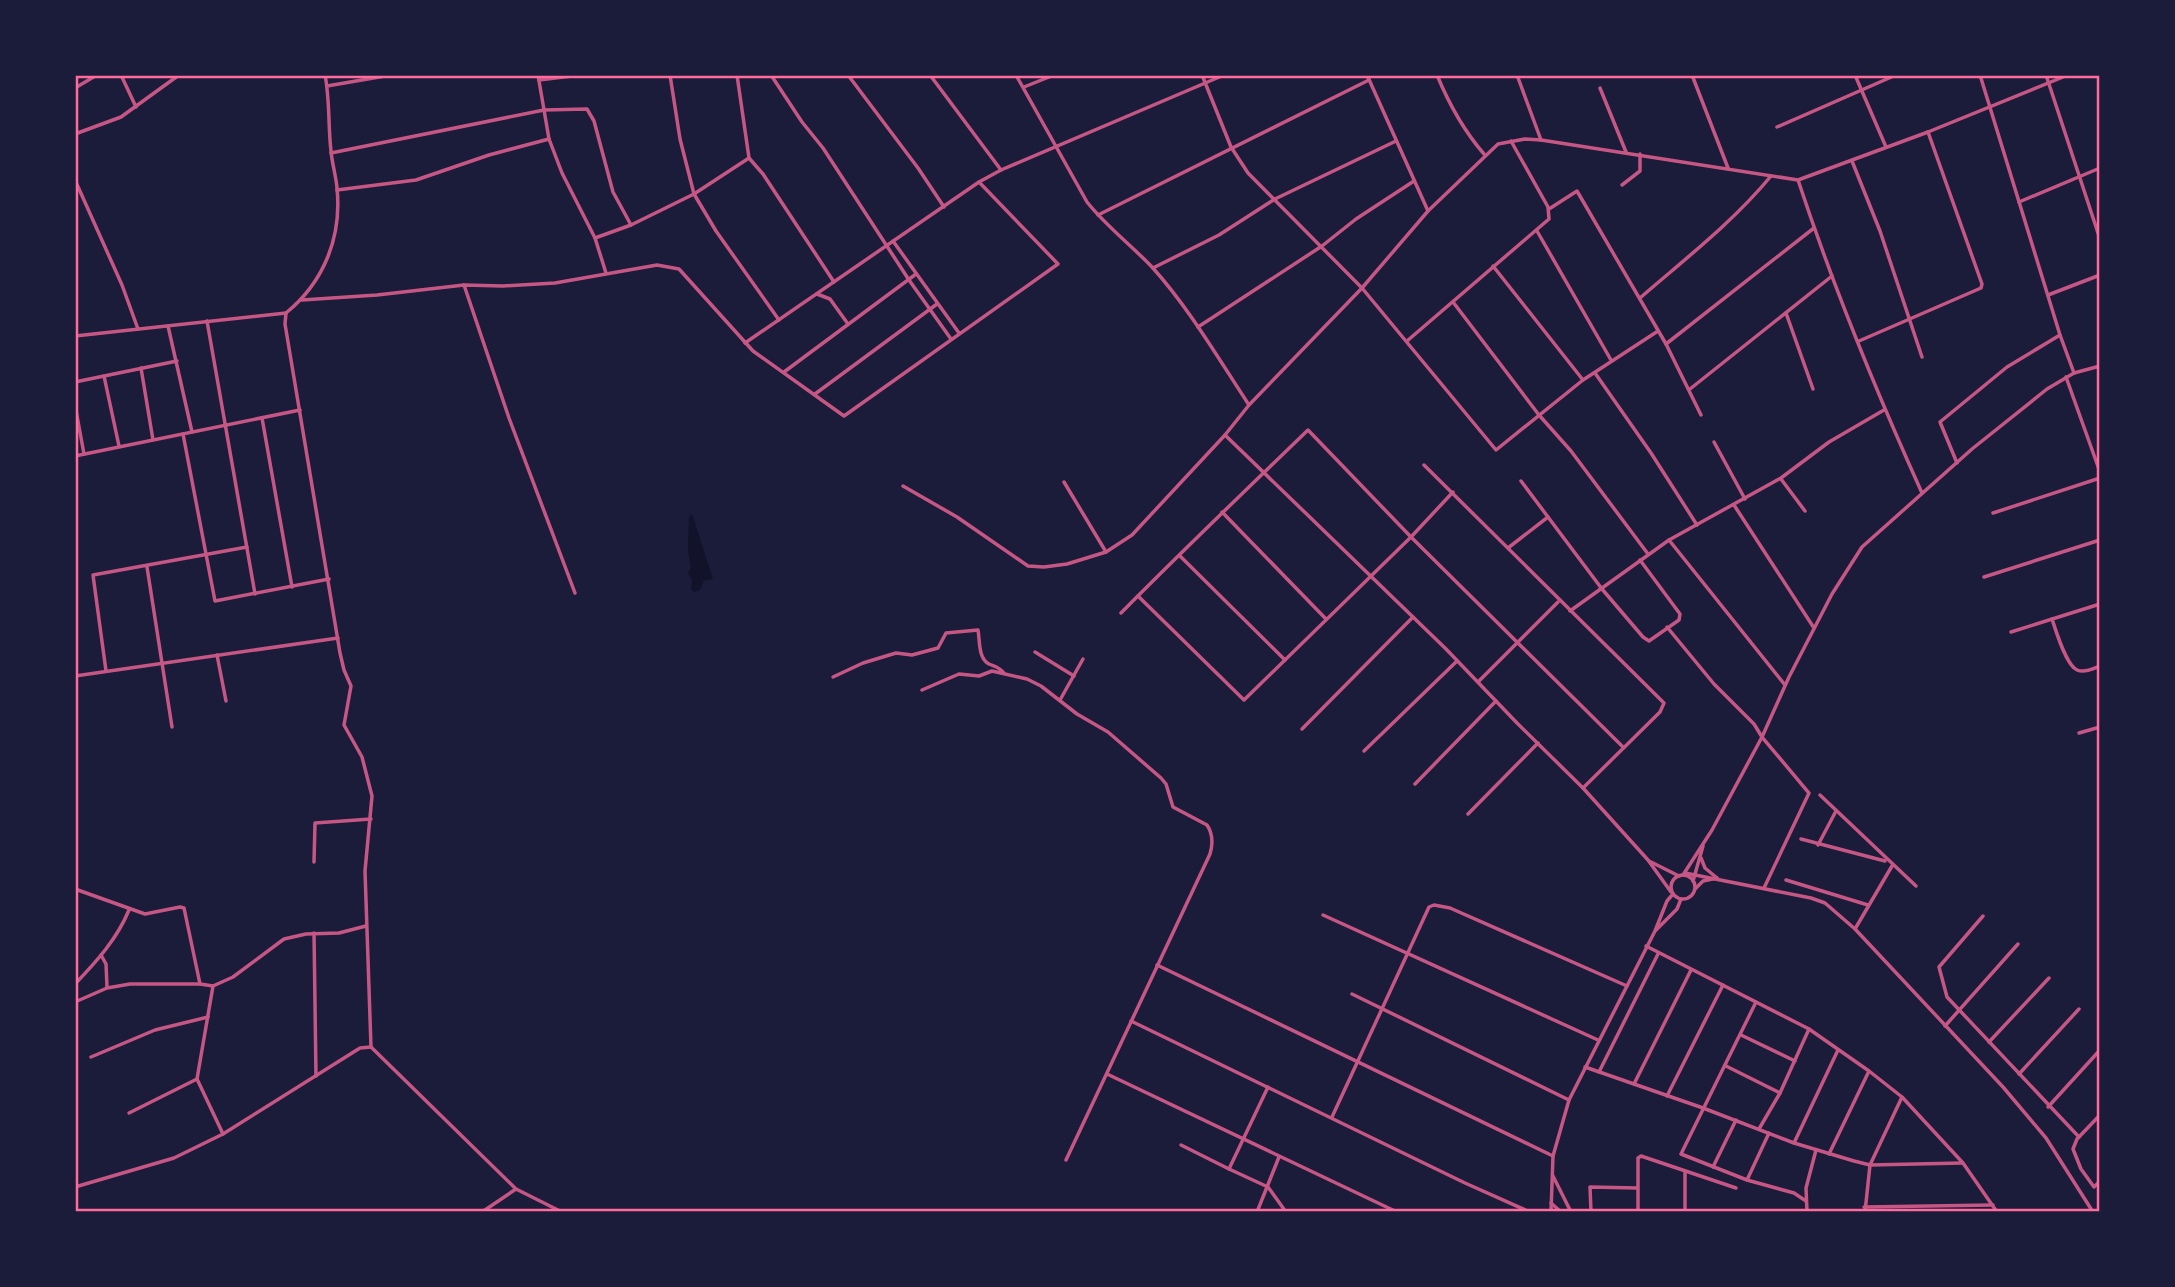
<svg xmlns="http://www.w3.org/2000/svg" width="2175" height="1287" viewBox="0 0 2175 1287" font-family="'Nunito Sans',sans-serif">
<rect width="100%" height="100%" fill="#1b1b3a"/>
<!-- water -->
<path fill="#12122b" d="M692 514 713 579 704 581 700 590 694 592 691 589 692 580 688 573 691 567C686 547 689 537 689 517Z"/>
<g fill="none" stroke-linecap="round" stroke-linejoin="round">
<!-- minor -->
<g stroke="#c65784" stroke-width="3.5">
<polyline points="121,75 136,107"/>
<polyline points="538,75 549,139 562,173 595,238 606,273"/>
<polyline points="670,75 680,139 694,194 716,231 779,320"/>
<polyline points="677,75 737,76"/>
<polyline points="737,75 749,158 763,174 834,282"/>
<polyline points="771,75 802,122 823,148 909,280 951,339"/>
<polyline points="848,75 918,168 944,207"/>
<polyline points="930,75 1001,170"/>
<path d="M1016 75 1087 202C1106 226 1131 245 1152 267 1189 308 1218 358 1249 405"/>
<polyline points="1367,75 1428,211"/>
<path d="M1437 75C1449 104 1464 131 1484 154"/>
<polyline points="1517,75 1541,140"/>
<polyline points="1692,75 1728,168"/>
<polyline points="1855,75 1886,147"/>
<polyline points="1980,75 2060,335 2074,373"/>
<polyline points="2046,75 2100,239"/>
<polyline points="539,80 580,75"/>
<polyline points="327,86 391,75"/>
<polyline points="1024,87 1054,75"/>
<polyline points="75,88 97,75"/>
<polyline points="1600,88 1626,152"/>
<polyline points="1777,127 1896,75"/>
<polyline points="331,153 544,110 587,109 594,121 613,192 631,225"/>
<polyline points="1852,161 1880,231 1922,357"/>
<polyline points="75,180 122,285 138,329"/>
<path d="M1798 180C1833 286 1876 391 1922 493"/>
<polyline points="1622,185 1640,171 1640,154"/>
<polyline points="337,190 416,180 489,155 549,139"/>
<polyline points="2019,202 2100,168"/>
<polyline points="1549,209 1577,191 1666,344 1701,415"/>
<polyline points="1098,215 1369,80"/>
<polyline points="1537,231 1611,360"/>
<polyline points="595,238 631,225 694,194 749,158"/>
<polyline points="893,241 959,333"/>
<polyline points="1493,266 1583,380"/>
<polyline points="1153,268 1219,235 1275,199 1396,141"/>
<polyline points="464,285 509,418 575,593"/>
<polyline points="817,294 830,299 848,324"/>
<polyline points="2048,295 2100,275"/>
<path d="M1640 298C1685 259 1733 222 1771 176"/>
<polyline points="302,300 377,295 464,285 503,286 555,283 657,265 679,269 753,351 844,416 1058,264 979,182"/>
<polyline points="1453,302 1539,415 1571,451 1648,554"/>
<polyline points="1786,313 1813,389"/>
<polyline points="207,321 255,594"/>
<polyline points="168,326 192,432"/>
<polyline points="1198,327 1322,246 1356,219 1414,181"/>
<polyline points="1658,331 1583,380 1496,450 1362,288 1428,211 1498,144 1525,139 1541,140 1798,180 1928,132 2068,75"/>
<polyline points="75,336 286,313"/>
<polyline points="1407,341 1549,219 1548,207 1511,141"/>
<polyline points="1859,341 1981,288 1982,284 1928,132"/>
<polyline points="745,343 979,182 1001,170 1224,75"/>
<polyline points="1666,344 1814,228"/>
<polyline points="141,368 153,440"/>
<polyline points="784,372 916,274"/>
<polyline points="1595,373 1651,453 1697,525"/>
<polyline points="104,376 119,446"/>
<polyline points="75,382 177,361"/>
<polyline points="1690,389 1832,276"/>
<polyline points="815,394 937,304"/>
<polyline points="75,405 84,454"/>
<polyline points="262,418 292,587"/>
<polyline points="183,434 215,601 329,579"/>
<polyline points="1714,442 1745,499"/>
<polyline points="75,456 300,410"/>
<polyline points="1957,463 1940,422 2007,367 2060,335"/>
<polyline points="1424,465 1664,703 1660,712 1583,788"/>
<polyline points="1781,479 1805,511"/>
<polyline points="1521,481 1602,589 1643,637 1649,641 1679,620 1680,614 1640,560"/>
<polyline points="1064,482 1106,552"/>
<polyline points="903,486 957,517 1028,566 1044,567 1067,564 1106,552 1132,535 1225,435"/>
<polyline points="1734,505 1814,628"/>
<polyline points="1222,512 1326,619"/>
<polyline points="1993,513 2100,478"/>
<polyline points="1669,540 1785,685"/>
<polyline points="1508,548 1548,517"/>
<polyline points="1180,556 1285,660"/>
<polyline points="147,567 172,727"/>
<polyline points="1984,577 2100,540"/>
<polyline points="1138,596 1244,700 1411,537 1453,492"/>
<polyline points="1570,611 1669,540 1781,478 1829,442 1884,410"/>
<path d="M1121 613C1182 551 1245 491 1308 430L1411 537 1623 747"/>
<path d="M2052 619C2056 631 2066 665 2077 670 2084 673 2093 669 2100 666"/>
<polyline points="1667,627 1714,684 1754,724 1762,737 1809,793 1764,888"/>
<polyline points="2011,632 2100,604"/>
<polyline points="1035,652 1074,676"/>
<polyline points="217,655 226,701"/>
<polyline points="106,671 93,575 247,547"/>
<polyline points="75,676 338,638"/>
<path d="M833 677 863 663 896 653 912 655 938 648 946 633 978 630C980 641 978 658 989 664 996 667 999 667 1004 673"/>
<polyline points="1478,682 1558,602"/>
<path d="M922 690 959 674 979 676 992 671 1027 679 1041 686 1077 714 1108 732 1161 778 1166 784 1173 807 1207 825C1213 834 1213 844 1210 854L1066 1160"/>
<polyline points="1060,700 1083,659"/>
<polyline points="1302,729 1413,617"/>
<polyline points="2079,733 2100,727"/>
<polyline points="1364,751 1457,661"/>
<polyline points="1415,784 1496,701"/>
<polyline points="1820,795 1916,886"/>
<polyline points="1468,814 1538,743"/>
<polyline points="1801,839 1885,861"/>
<polyline points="1818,845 1836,811"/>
<polyline points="314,862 315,823 371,819"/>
<polyline points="1685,873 1811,898 1825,903 1855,929 2003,1087 2046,1138 2093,1212"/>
<polyline points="1786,880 1868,905"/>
<polyline points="75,889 145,914 180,907 184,908 200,984"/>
<polyline points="1323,915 1598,1040"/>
<polyline points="1983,916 1939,967 1947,997 2079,1137"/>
<polyline points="1855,929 1892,866"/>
<polyline points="314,933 316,1076"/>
<polyline points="1646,946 1809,1029 1869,1071 1902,1097 1963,1163 1997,1212"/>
<polyline points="101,955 106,964 107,987"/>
<polyline points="1157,965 1553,1156"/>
<path d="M75 984C97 961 117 939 129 910"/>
<polyline points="213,986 197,1079 223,1134"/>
<polyline points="1352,994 1569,1100"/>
<polyline points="75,1002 107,988 130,984 200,984 213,986 233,977 284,939 306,934 339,933 366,926"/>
<polyline points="1756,1002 1681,1154 1747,1180 1794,1193 1806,1201"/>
<polyline points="1131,1021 1465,1183 1530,1212"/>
<polyline points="1945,1026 2018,944"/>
<polyline points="1741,1035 1795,1061"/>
<polyline points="1989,1042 2049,978"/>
<polyline points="91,1057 155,1030 208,1017"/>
<polyline points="1726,1066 1780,1093"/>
<polyline points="1585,1067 1703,1108 1794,1143 1854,1161 1870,1165 1962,1163"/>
<polyline points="1599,1072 1658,954"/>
<polyline points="1107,1074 1397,1212"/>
<polyline points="2019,1074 2079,1009"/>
<polyline points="1634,1084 1691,970"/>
<polyline points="1268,1087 1229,1169 1268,1187 1286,1212"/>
<polyline points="1667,1096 1723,985"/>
<polyline points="2048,1107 2100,1050"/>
<polyline points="129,1113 197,1079"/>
<polyline points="2100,1115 2077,1139 2073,1149 2081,1169 2094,1187 2100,1181"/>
<polyline points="1332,1117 1429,907 1434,905 1450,908 1627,986"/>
<polyline points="1759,1129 1780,1093 1809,1029"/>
<polyline points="1794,1143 1838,1050"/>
<polyline points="1181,1145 1229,1169"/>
<polyline points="1829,1154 1869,1071"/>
<polyline points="1713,1167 1736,1120"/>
<polyline points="1553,1176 1571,1212"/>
<polyline points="1747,1180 1769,1133"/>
<polyline points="75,1187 174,1158 223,1134 360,1048 371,1047"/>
<polyline points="1551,1203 1561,1212"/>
<polyline points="1864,1207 1993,1205"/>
<polyline points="482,1212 516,1189"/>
<polyline points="1257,1212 1279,1157"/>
<polyline points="1591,1212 1590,1187 1637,1188"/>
<polyline points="1638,1212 1638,1158 1641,1156 1736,1188"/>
<polyline points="1685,1212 1685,1173"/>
<polyline points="1807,1212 1806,1188 1816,1150"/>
<polyline points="1865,1212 1870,1165 1902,1097"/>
</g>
<!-- tertiary -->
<g stroke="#c65784" stroke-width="3.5">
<path d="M325 75C330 100 328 126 331 151 332 163 336 176 337 188 342 237 324 282 286 313L285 324 340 653 344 670 351 686 344 725 362 757 372 796 365 871 371 1047 516 1189 562 1212"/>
<polyline points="1202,75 1231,147 1248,173 1362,288 1249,405 1225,435 1446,649 1517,723 1583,788 1648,860 1671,892"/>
<polyline points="75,134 121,117 179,75"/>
<polyline points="2066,377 2100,472"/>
<polyline points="1701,858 1705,868 1717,878"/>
<polyline points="1649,861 1679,876"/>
<polyline points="1683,875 1712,830 1762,737 1789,677 1832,594 1862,547 1972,449 2047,389 2074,373 2100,366"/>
<circle cx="1683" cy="887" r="12"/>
<polyline points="1693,881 1703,846"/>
<polyline points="1695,889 1703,881 1717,878"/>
<polyline points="1656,930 1677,909 1681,899"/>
<polyline points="1551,1212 1553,1156 1569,1100 1655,931 1667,901 1673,894"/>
</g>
</g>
<!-- border -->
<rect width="2175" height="1287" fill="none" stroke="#1b1b3a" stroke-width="154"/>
<rect x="77" y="77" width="2021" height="1133" fill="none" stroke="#ff6b9d" stroke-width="2.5"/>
</svg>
